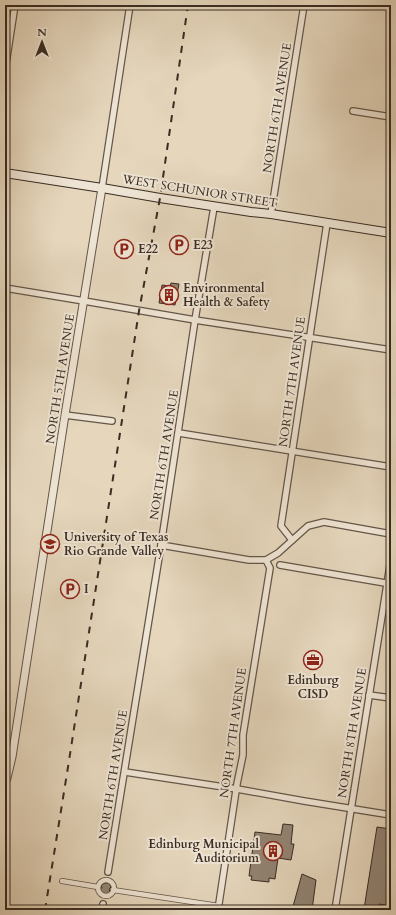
<svg xmlns="http://www.w3.org/2000/svg" width="396" height="915" viewBox="0 0 396 915" font-family="Cardo,serif">
<rect width="100%" height="100%" fill="#e5d6bc"/>
<filter id="stains"><feTurbulence type="fractalNoise" baseFrequency=".005" numOctaves="4"/><feColorMatrix values="0 0 0 0 .2 0 0 0 0 .09 0 0 0 0 .02 0 0 0 .5 -.17"/></filter>
<radialGradient id="worn" r=".72"><stop offset=".6" stop-color="#630" stop-opacity="0"/><stop offset="1" stop-color="#630" stop-opacity=".3"/></radialGradient>
<!-- building -->
<g fill="#928473" stroke="#392c23">
<polygon points="171,283 179,284 175,305 159,303 162,285 170,286"/>
<polygon points="283,824 293,825 291,844 294,844 291,860 278,858 275,879 269,878 269,882 251,880 252,876 249,876 255,832 281,835"/>
<polygon points="377,827 391,829 391,906 379,904 378,910 371,910 364,909"/>
<polygon points="302,874 316,880 312,910 292,910"/>
<polygon points="105,883 109,883 111,887 109,889 110,892 107,894 103,893 100,890 102,887 101,885"/>
</g>
<g fill="none" stroke-linecap="round" stroke-linejoin="round">
<defs>
<g id="pedestrian">
<circle cx="106" cy="888" r="8"/>
<polyline points="62,881 98,887"/>
<polyline points="113,890 219,906"/>
</g>
<g id="minor">
<polyline points="5,70 15,5"/>
<polyline points="353,111 391,117"/>
<polyline points="102,188 130,5"/>
<polyline points="271,214 304,5"/>
<polyline points="5,288 84,301 195,320 391,350"/>
<polyline points="65,415 112,421"/>
<polyline points="179,433 391,467"/>
<polyline points="292,540 281,526 327,223"/>
<polyline points="161,545 249,560 266,560 278,553 308,526 324,522 391,534"/>
<polyline points="280,565 391,584"/>
<polyline points="369,695 391,698"/>
<polyline points="125,772 237,789 304,801 391,815"/>
<polyline points="108,872 161,545 195,320 214,207"/>
<polyline points="102,910 103,904"/>
<polyline points="218,910 237,784 243,755 243,735 270,568 266,560"/>
<polyline points="335,910 391,559"/>
</g>
<polyline id="tertiary" points="5,782 7,778 12,757 65,415 102,188"/>
<polyline id="secondary" points="5,173 102,188 160,198 251,212 271,214 391,233"/>
</defs>
<!-- pedestrian casing -->
<use href="#pedestrian" stroke="#645649" stroke-width="6"/>
<!-- minor casing -->
<use href="#minor" stroke="#645649" stroke-width="8"/>
<!-- tertiary casing -->
<use href="#tertiary" stroke="#645649" stroke-width="9"/>
<!-- secondary casing -->
<use href="#secondary" stroke="#392c23" stroke-width="10"/>
<!-- pedestrian -->
<use href="#pedestrian" stroke="#eee4d3" stroke-width="4.5"/>
<!-- minor -->
<use href="#minor" stroke="#eee4d3" stroke-width="5.5"/>
<!-- tertiary -->
<use href="#tertiary" stroke="#eee4d3" stroke-width="7"/>
<!-- secondary -->
<use href="#secondary" stroke="#eee4d3" stroke-width="8"/>
<!-- rail -->
<polyline stroke="#392c23" stroke-width="2" stroke-dasharray="7 7" stroke-linecap="butt" points="45,910 68,767 139,311 160,198 188,5"/>
</g>
<!-- icons -->
<defs>
<symbol id="parking-ring" viewBox="-11 -11 22 22"><circle r="9.5" fill="#eee4d3" stroke="#8f2418" stroke-width="1.5"/><path d="M-3.5-5.5H1a3.5 3.5 0 0 1 0 7H-1V5.5H-3.5ZM-1-3.4V-.6H.8a1.4 1.4 0 0 0 0-2.8Z" fill="#8f2418"/></symbol>
<symbol id="building-ring" viewBox="-11 -11 22 22"><circle r="9.5" fill="#eee4d3" stroke="#8f2418" stroke-width="1.5"/><path d="M-4-6H4V6H1V3H-1V6H-4ZM-2.5-4.3h1.7v1.8h-1.7ZM.8-4.3h1.7v1.8H.8ZM-2.5-1h1.7V.8h-1.7ZM.8-1h1.7V.8H.8Z" fill="#8f2418"/></symbol>
<symbol id="university-ring" viewBox="-11 -11 22 22"><circle r="9.5" fill="#eee4d3" stroke="#8f2418" stroke-width="1.5"/><path d="M0-5L7-2L0 1L-7-2ZM-4 1L0 2.5L4 1V4Q0 6-4 4Z" fill="#8f2418"/></symbol>
<symbol id="office-ring" viewBox="-11 -11 22 22"><circle r="9.5" fill="#eee4d3" stroke="#8f2418" stroke-width="1.5"/><path d="M-6-3h4V-5.5h4V-3h4V5H-6ZM-1-4.5V-3h2v-1.5ZM-6 0V1H6V0Z" fill="#8f2418"/></symbol>
</defs>
<g fill-rule="evenodd">
<use href="#parking-ring" x="168" y="234" width="22" height="22"/>
<use href="#parking-ring" x="113" y="238" width="22" height="22"/>
<use href="#building-ring" x="158" y="284" width="22" height="22"/>
<use href="#university-ring" x="39" y="533" width="22" height="22"/>
<use href="#parking-ring" x="59" y="578" width="22" height="22"/>
<use href="#office-ring" x="302" y="649" width="22" height="22"/>
<use href="#building-ring" x="262" y="840" width="22" height="22"/>
</g>
<g text-anchor="middle" stroke-width="4" stroke-linejoin="round" paint-order="stroke">
<!-- street labels -->
<g font-size="12" fill="#392c23" stroke="#eee4d3">
<text transform="translate(277 108) rotate(-81)" y="4">NORTH 6TH AVENUE</text>
<text transform="translate(200 191) rotate(9)" y="4">WEST SCHUNIOR STREET</text>
<text transform="translate(60 379) rotate(-81)" y="4">NORTH 5TH AVENUE</text>
<text transform="translate(292 382) rotate(-82)" y="4">NORTH 7TH AVENUE</text>
<text transform="translate(164 455) rotate(-81)" y="4">NORTH 6TH AVENUE</text>
<text transform="translate(233 733) rotate(-82)" y="4">NORTH 7TH AVENUE</text>
<text transform="translate(352 733) rotate(-81)" y="4">NORTH 8TH AVENUE</text>
<text transform="translate(113 775) rotate(-81)" y="4">NORTH 6TH AVENUE</text>
</g>
<!-- poi labels -->
<g font-size="12" font-weight="bold" fill="#392c23" stroke="#eee4d3" text-anchor="start">
<text x="193" y="249">E23</text>
<text x="138" y="253">E22</text>
<text x="183" y="292">Environmental<tspan x="183" dy="14">Health &amp; Safety</tspan></text>
<text x="64" y="541">University of Texas<tspan x="64" dy="14">Rio Grande Valley</tspan></text>
<text x="84" y="593">I</text>
<text x="313" y="684" text-anchor="middle">Edinburg<tspan x="313" dy="14">CISD</tspan></text>
<text x="259" y="848" text-anchor="end">Edinburg Municipal<tspan x="259" dy="14">Auditorium</tspan></text>
</g>
</g>
<!-- margin -->
<rect width="396" height="915" fill="none" stroke="#e5d6bc" stroke-width="20"/>
<rect x="6" y="6" width="384" height="903" fill="none" stroke="#392c23" stroke-width="2"/>
<rect x="10" y="10" width="376" height="895" fill="none" stroke="#392c23"/>
<!-- north arrow -->
<g transform="translate(42 42)" stroke="#eee4d3" stroke-width="3" paint-order="stroke">
<path d="M0-3L7 15L0 10L-7 15Z" fill="#392c23"/>
<text y="-6" font-size="11" font-weight="bold" text-anchor="middle" fill="#392c23">N</text>
</g>
<rect width="100%" height="100%" filter="url(#stains)"/>
<rect width="100%" height="100%" fill="url(#worn)"/>
</svg>
